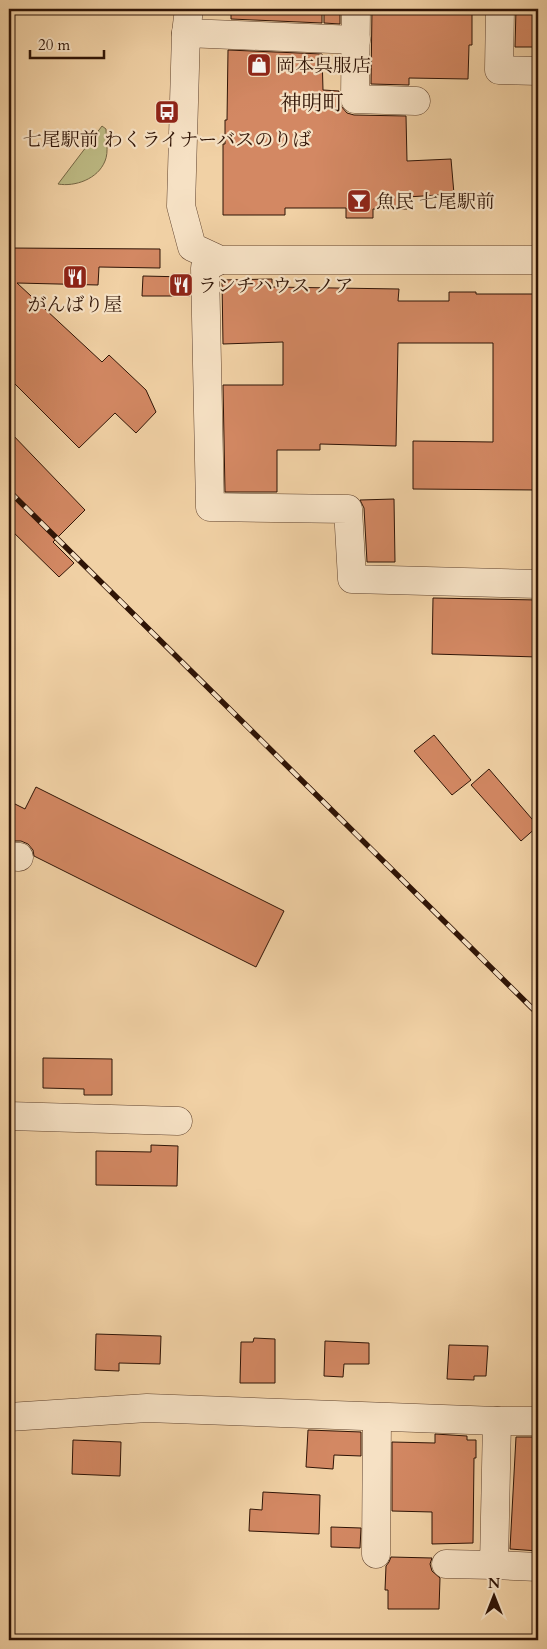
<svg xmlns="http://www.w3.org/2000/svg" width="547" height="1649" viewBox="0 0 547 1649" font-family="Cardo,'Noto Serif JP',serif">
<rect width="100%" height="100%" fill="#f1d1a5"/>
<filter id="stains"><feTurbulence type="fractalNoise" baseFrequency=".004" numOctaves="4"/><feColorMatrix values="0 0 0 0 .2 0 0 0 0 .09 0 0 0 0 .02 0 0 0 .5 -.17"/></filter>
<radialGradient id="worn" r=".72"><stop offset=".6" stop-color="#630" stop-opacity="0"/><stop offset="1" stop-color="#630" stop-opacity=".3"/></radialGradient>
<!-- green -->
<path fill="#bdba84" stroke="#766745" d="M102 126 106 129C106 138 109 152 105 161 98 179 75 187 58 184Z"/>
<!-- building -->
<g fill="#d38863" stroke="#2f1406">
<polygon points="231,9 322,9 322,23 231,19"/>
<polygon points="324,9 340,9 340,24 324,23"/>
<polygon points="372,9 472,9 472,45 469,45 468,79 409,78 409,85 371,84"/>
<polygon points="516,9 538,9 538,47 515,47"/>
<polygon points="228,50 322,54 323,90 339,91 341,106 347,113 354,115 406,116 407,161 451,159 454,194 407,197 407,209 373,209 373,218 346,218 346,208 285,208 285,215 223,215 223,144 225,144 225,120 227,120"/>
<polygon points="9,248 160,249 160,268 99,267 98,285 17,283 102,362 109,355 146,390 156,412 136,433 115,413 79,448 9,378"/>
<polygon points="143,276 187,277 190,278 190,296 142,296"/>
<polygon points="272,279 272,287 399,289 398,301 449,301 449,292 476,292 476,294 538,294 538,490 413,489 413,441 493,442 493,343 398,343 396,446 320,444 320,450 277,450 277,492 225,492 223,385 283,385 283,342 223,344 222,280"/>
<polygon points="9,431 85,510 53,542 74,563 59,577 9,528"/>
<polygon points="394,499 395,562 367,562 364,508 360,500"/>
<polygon points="433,598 538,600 538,657 432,654"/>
<polygon points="434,735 471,780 452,795 414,751"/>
<polygon points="489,769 538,826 521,841 471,785"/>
<polygon points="36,787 284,911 256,967 34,856 33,850 28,844 21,841 9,841 9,801 25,809"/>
<polygon points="43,1058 112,1059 112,1095 84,1095 84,1089 43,1088"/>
<polygon points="151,1145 178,1146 177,1186 96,1185 96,1151 151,1152"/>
<polygon points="96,1334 161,1336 160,1364 119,1363 119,1371 95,1370"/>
<polygon points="254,1338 275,1339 275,1383 240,1383 241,1342 253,1342"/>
<polygon points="325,1341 369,1343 369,1364 344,1364 343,1377 324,1376"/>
<polygon points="449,1345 488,1346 486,1376 474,1376 474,1380 447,1379"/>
<polygon points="308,1430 361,1432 361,1456 334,1455 333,1469 306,1467"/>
<polygon points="435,1434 467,1436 467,1440 476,1440 476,1458 474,1458 473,1543 432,1544 432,1512 392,1511 392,1442 435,1443"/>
<polygon points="516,1437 538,1437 538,1551 510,1549"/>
<polygon points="73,1440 121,1442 120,1476 72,1474"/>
<polygon points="263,1492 320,1495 319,1534 249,1531 250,1509 262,1510"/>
<polygon points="331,1527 361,1528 360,1548 331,1547"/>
<polygon points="391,1557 432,1558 430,1564 432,1571 440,1578 439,1609 388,1609 388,1590 385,1590 386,1566 389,1562"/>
</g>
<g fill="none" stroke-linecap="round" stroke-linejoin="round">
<defs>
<g id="minor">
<polyline points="189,9 186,33 181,206 192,247 220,260 538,260"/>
<polyline points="356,9 355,99 416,101"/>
<polyline points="500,9 499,70 538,71"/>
<polyline points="186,33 356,40"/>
<polyline points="220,260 205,268 210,507 348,509 352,579 538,584"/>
<polyline points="9,856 19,857"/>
<polyline points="9,1116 178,1121"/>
<polyline points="9,1417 147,1408 497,1421 538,1421"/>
<polyline points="376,1554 377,1417"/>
<polyline points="446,1564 494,1565 497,1421"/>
<polyline points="494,1565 538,1567"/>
</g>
</defs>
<!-- minor casing -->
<use href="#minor" stroke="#60432e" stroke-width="29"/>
<!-- minor -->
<use href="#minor" stroke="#f6e1c4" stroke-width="28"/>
<defs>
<polyline id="rail" points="9,491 538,1014"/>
</defs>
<!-- rail casing -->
<use href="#rail" stroke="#2f1406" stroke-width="5.5"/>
<!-- rail -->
<use href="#rail" stroke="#f6e1c4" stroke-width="4" stroke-dasharray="11" stroke-linecap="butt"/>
</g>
<!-- icons -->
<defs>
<symbol id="shop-square" viewBox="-11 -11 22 22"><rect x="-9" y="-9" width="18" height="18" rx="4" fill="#8f2418" stroke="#f6e1c4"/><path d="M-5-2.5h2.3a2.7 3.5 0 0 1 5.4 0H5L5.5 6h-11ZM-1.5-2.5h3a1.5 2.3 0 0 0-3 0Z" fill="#fff"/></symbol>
<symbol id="bus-square" viewBox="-11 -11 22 22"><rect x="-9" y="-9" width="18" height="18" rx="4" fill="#8f2418" stroke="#f6e1c4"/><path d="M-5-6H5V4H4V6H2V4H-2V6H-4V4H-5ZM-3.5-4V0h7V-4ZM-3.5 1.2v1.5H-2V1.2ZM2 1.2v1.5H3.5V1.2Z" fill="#fff"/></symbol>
<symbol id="bar-square" viewBox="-11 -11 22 22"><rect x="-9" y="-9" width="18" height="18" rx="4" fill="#8f2418" stroke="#f6e1c4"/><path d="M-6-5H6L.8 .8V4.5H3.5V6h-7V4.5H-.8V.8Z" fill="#fff"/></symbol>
<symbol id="restaurant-square" viewBox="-11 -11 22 22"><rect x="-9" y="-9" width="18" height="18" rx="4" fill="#8f2418" stroke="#f6e1c4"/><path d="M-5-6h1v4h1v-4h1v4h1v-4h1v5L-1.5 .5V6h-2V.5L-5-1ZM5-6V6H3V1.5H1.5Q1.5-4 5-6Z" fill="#fff"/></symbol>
</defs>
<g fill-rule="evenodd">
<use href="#shop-square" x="245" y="51" width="28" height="28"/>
<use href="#bus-square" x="153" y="98" width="28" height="28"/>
<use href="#bar-square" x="345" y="187" width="28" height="28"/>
<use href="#restaurant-square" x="61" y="263" width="28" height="28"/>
<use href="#restaurant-square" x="167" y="271" width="28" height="28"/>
</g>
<g text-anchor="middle" stroke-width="4.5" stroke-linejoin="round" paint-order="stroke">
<!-- poi labels -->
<g font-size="19" fill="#2f1406" stroke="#f6e1c4" text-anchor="start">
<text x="276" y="72">岡本呉服店</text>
<text x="167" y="146" text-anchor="middle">七尾駅前 わくライナーバスのりば</text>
<text x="376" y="208">魚民 七尾駅前</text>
<text x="198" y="292">ランチハウス ノア</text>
<text x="75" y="311" text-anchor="middle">がんばり屋</text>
</g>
<!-- quarter labels -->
<g font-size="21" fill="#2f1406" stroke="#f6e1c4">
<text x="312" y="110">神明町</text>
</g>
</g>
<!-- margin -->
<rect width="547" height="1649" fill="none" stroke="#f1d1a5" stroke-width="30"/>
<rect x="10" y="10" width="527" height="1629" fill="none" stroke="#2f1406" stroke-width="2.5"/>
<rect x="15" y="15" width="517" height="1619" fill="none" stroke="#2f1406"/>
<!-- north arrow -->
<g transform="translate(494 1596)" stroke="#f6e1c4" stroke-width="4" paint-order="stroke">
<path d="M0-4L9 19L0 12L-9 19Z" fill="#2f1406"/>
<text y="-8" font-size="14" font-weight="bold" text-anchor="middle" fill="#2f1406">N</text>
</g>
<!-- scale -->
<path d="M30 50v8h74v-8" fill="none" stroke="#2f1406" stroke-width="2.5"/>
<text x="38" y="50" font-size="15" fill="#2f1406" stroke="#f6e1c4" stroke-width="4" paint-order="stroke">20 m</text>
<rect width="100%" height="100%" filter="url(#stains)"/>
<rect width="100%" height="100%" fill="url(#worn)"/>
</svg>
